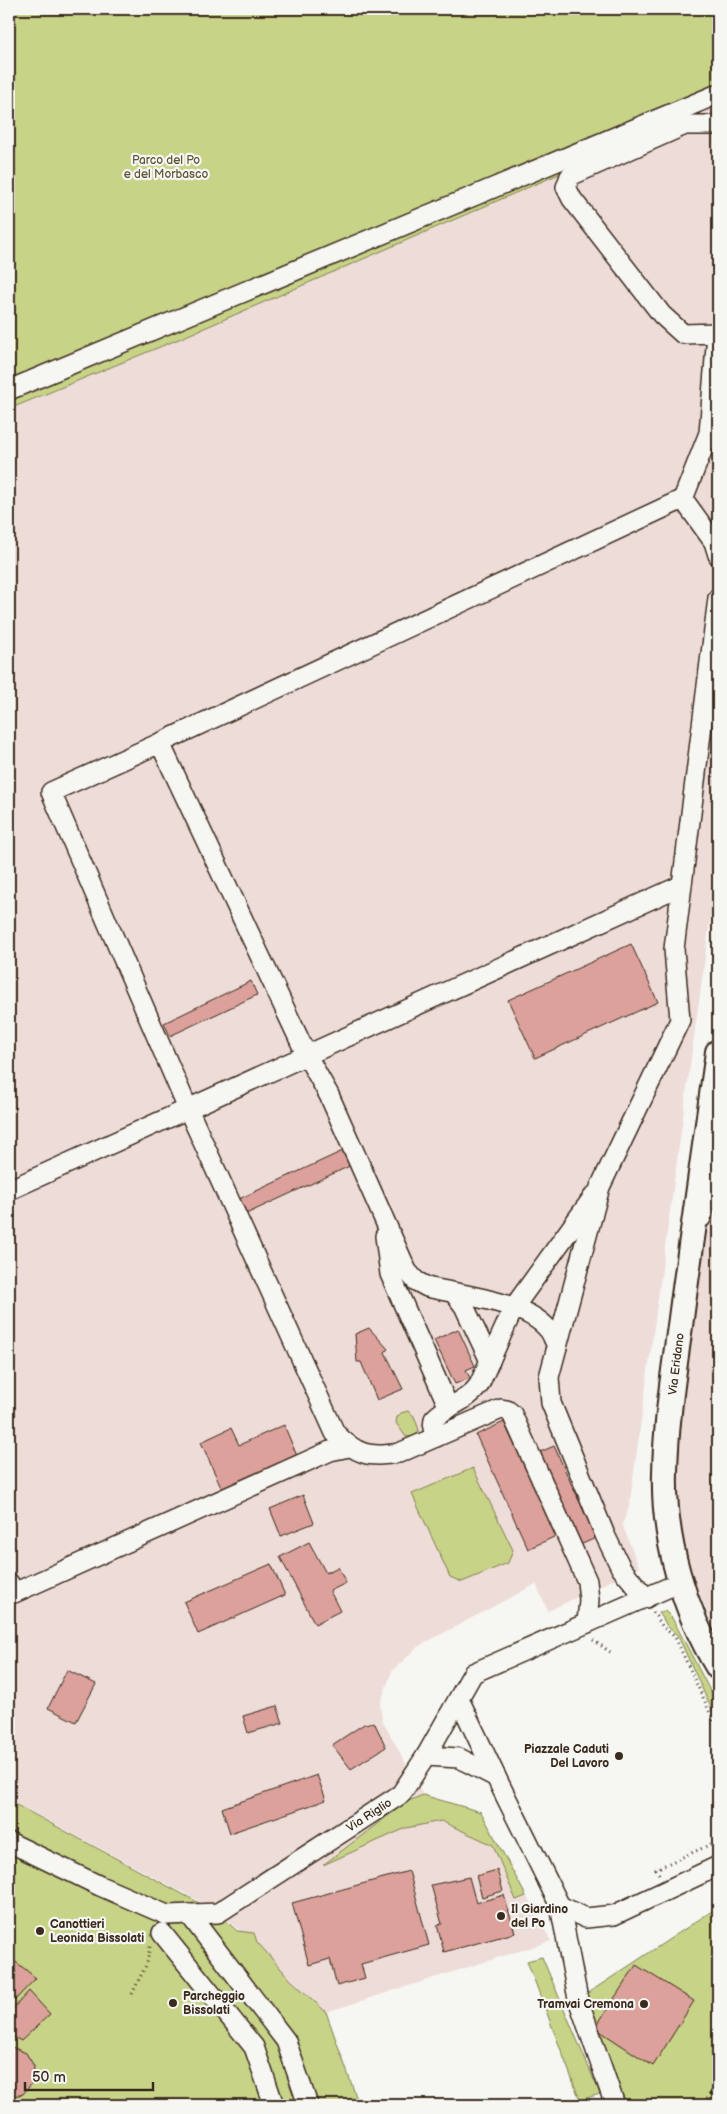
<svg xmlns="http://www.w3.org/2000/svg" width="727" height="2114" viewBox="0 0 727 2114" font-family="'Balsamiq Sans',sans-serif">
<rect width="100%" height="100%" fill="#f6f6f2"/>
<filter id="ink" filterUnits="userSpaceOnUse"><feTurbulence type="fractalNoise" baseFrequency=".02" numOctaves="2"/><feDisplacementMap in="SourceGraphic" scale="10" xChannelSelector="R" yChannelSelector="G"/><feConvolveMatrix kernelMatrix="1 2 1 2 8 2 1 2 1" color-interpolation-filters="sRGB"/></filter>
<g filter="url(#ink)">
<!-- built -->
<g fill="#eedcd8">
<polygon points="718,105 718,863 629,1508 622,1524 639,1567 548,1611 536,1584 419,1646 392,1671 380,1704 382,1720 423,1795 481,1812 551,1941 326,2012 218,1911 9,1800 9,409 179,339"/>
<polygon points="718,1144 718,1639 695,1583 685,1548 671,1476"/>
</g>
<!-- green -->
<g fill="#c7d387" stroke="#817e52">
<polygon points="9,9 718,9 718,105 179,339 9,409"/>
<polygon points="408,1411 414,1416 419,1430 416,1436 406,1437 396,1423 397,1417 401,1413"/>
<polygon points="473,1468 513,1550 508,1563 462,1582 450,1577 412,1494"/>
<polygon points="665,1611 672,1618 678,1629 718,1706 718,1723 678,1636 667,1626 659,1612"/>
<polygon points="423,1795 481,1812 526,1896 516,1900 493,1845 441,1821 406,1828 323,1865 406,1802"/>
<polygon points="9,1801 218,1913 237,1931 254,1933 257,1942 291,1980 326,2012 359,2105 9,2105"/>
<polygon points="718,1907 718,2105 627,2105 582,1997"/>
<polygon points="542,1957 600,2094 580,2100 527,1961"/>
</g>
<!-- building -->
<g fill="#dba19a" stroke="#3b2a1e">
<polygon points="631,944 658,1002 535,1058 508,1000"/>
<polygon points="251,981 257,995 170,1036 164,1023"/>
<polygon points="347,1149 354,1164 246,1214 239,1199"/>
<polygon points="369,1328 388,1349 385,1352 403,1389 377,1400 361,1362 357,1362 355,1334"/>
<polygon points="458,1329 475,1366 466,1370 470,1378 455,1384 434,1340"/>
<polygon points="504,1422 556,1536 528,1549 476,1435"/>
<polygon points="284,1425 297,1456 222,1490 201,1442 231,1428 239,1445"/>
<polygon points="554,1446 596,1538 580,1545 538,1453"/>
<polygon points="303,1495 314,1523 281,1536 270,1509"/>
<polygon points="309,1542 326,1573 338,1567 346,1583 330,1591 340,1611 315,1624 280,1557"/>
<polygon points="271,1564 285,1595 198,1634 184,1602"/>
<polygon points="67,1670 96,1684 76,1722 48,1708"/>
<polygon points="277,1706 283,1723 248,1733 243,1716"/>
<polygon points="374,1722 386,1747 351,1769 332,1745 364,1724"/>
<polygon points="317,1775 326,1800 230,1833 222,1808"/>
<polygon points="497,1870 503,1891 482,1897 476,1876"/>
<polygon points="409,1871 429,1945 361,1964 365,1978 337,1986 330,1959 309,1965 292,1903"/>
<polygon points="469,1877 476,1903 504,1895 515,1933 444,1952 437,1925 442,1924 431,1885"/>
<polygon points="16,1962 36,1978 13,2002 9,1999 9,1992 14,1986 9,1981 9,1969"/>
<polygon points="636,1965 694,2001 653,2066 595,2028"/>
<polygon points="9,1981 14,1986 9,1992"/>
<polygon points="29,1991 50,2014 21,2041 9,2034 9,2013"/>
<polygon points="12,2047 26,2053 34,2066 33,2082 23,2094 9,2097 9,2048"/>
</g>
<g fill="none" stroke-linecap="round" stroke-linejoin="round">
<defs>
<g id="minor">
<polyline points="718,125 685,125 570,176 566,187 572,199 662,315 683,334 718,333"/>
<polyline points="717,334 709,433 683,499 714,542 718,555"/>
<polyline points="9,390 718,94"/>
<polyline points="160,743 683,499"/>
<polyline points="9,1190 680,886"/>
<polyline points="701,1218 714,1181"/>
<polyline points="385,1236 390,1274 449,1408"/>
<polyline points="454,1293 464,1306 490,1361"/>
<path d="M557 1346C554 1341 552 1333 548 1329 524 1301 461 1295 427 1287L416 1281 407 1271 329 1095 307 1056 160 743 51 792 188 1109 335 1433C357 1455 369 1458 399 1453L501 1409 507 1410 512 1414 587 1581 589 1600 587 1623"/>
<path d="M436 1437 433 1428 434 1419C448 1404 466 1403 479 1385L514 1307 594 1196"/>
<polyline points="9,1583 14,1593 330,1451 349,1447"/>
<polyline points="646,1598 621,1568 605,1535 551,1403 549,1377 600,1187 680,1020 674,949 718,598"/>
<polyline points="459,1699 496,1777"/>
<polyline points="426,1756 459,1758 496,1777 560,1906 586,1918 614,1915 718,1866"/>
<polyline points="9,1842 100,1886 167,1915 218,1913 401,1794 426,1756 473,1673 681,1582"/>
<polyline points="560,1906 578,1999 615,2105"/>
<polyline points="189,1914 286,2041 308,2105"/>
<polyline points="162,1933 254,2047 274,2105"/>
</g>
<path id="major" d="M718 1052C706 1136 694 1220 683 1303 676 1359 666 1416 665 1473 663 1539 684 1611 718 1667"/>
</defs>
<!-- minor casing -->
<use href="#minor" stroke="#3b2a1e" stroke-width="22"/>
<!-- major casing -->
<use href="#major" stroke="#3b2a1e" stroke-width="28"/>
<!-- path -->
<g stroke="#3b2a1e" stroke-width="3" stroke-dasharray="1 4" stroke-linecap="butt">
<polyline points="653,1612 663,1627 675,1637 718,1730"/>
<polyline points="593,1640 613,1654"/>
<polyline points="659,1874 656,1869 718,1841"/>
<polyline points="132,1994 147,1963 150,1946"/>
</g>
<!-- minor -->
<use href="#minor" stroke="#f6f6f2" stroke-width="19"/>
<!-- major -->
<use href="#major" stroke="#f6f6f2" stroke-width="24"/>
<!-- rail -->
<polyline stroke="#3b2a1e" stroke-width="4" stroke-dasharray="8 4" stroke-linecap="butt" points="704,2105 718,2083"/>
</g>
</g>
<!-- markers -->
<g fill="#3b2a1e" stroke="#f6f6f2" stroke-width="2">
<circle cx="619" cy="1756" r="5"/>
<circle cx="501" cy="1916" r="5"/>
<circle cx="40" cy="1931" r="5"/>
<circle cx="173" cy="2003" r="5"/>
<circle cx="644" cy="2004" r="5"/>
</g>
<g text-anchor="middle" stroke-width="4.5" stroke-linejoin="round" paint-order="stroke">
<!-- park labels -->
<g font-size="12" fill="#5e5438" stroke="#f6f6f2">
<text x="166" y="164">Parco del Po<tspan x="166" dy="14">e del Morbasco</tspan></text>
</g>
<!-- street labels -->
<g font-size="12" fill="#3b2a1e" stroke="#f6f6f2">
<text transform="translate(676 1364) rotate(-83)" y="4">Via Eridano</text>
<text transform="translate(369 1815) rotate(-33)" y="4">Via Riglio</text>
</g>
<!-- poi labels -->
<g font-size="12" font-weight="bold" fill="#3b2a1e" stroke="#f6f6f2" text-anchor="start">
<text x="609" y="1753" text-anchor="end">Piazzale Caduti<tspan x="609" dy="14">Del Lavoro</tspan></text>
<text x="511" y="1913">Il Giardino<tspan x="511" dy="14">del Po</tspan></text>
<text x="50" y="1928">Canottieri<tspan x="50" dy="14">Leonida Bissolati</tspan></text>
<text x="183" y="2000">Parcheggio<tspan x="183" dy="14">Bissolati</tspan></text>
<text x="634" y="2008" text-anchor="end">Tramvai Cremona</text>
</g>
</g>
<!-- margin -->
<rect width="727" height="2114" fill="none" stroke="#f6f6f2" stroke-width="30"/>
<rect x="15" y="15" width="697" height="2084" fill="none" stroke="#3b2a1e" stroke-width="2" filter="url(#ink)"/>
<!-- scale -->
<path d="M25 2082v8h128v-8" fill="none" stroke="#3b2a1e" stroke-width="2.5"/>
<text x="32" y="2082" font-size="15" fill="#3b2a1e" stroke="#f6f6f2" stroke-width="4" paint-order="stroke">50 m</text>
</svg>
